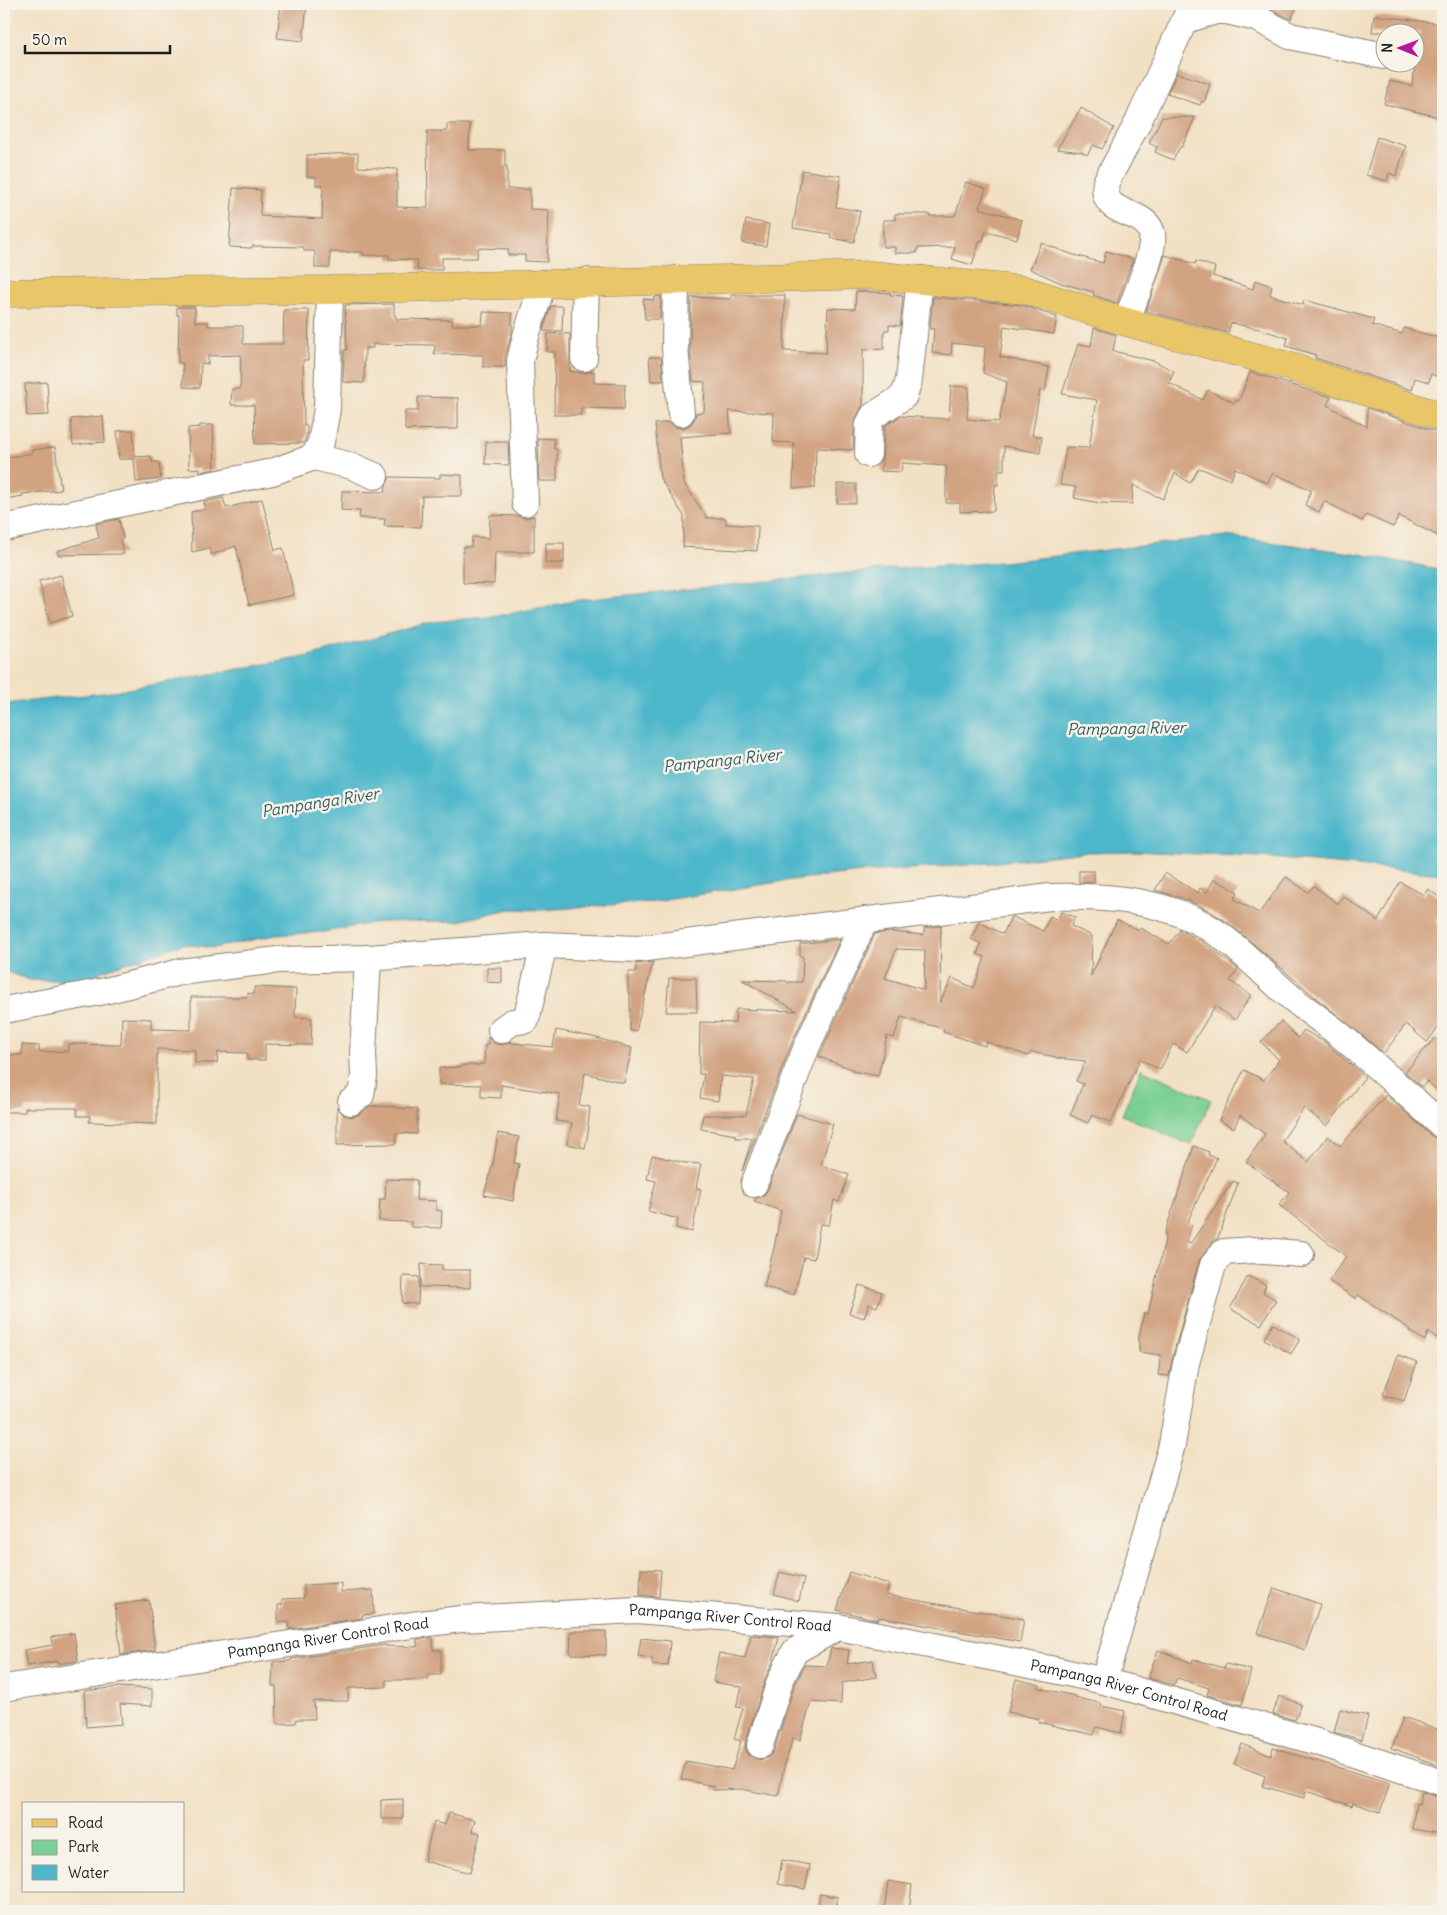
<svg xmlns="http://www.w3.org/2000/svg" width="1447" height="1915" viewBox="0 0 1447 1915" font-family="Delius,sans-serif">
<rect width="100%" height="100%" fill="#f7f3e8"/>
<filter id="ink" filterUnits="userSpaceOnUse"><feTurbulence type="fractalNoise" baseFrequency=".02" numOctaves="2"/><feDisplacementMap in="SourceGraphic" scale="10" xChannelSelector="R" yChannelSelector="G"/><feConvolveMatrix kernelMatrix="1 2 1 2 8 2 1 2 1" color-interpolation-filters="sRGB"/></filter>
<filter id="wash" filterUnits="userSpaceOnUse"><feTurbulence type="fractalNoise" baseFrequency=".0096" numOctaves="4" result="noise"/><feDisplacementMap in="SourceGraphic" scale="20" xChannelSelector="R" yChannelSelector="G"/><feGaussianBlur stdDeviation="1.12" result="paint"/><feColorMatrix in="noise" values="0 0 0 0 0 0 0 0 0 0 0 0 0 0 0 0 0 1.4 0 .05"/><feComposite in="paint" operator="in"/></filter>
<g filter="url(#wash)">
<rect width="100%" height="100%" fill="#f2e0c3"/>
<!-- park -->
<polygon fill="#7ad094" stroke="#4b7658" points="1141,1069 1211,1100 1191,1145 1122,1115"/>
<!-- water -->
<polygon fill="#4eb7cb" stroke="#356a74" points="1225,536 1360,554 1443,570 1443,874 1260,857 1134,851 1086,852 981,864 852,873 791,880 653,902 542,910 509,909 459,921 378,922 324,932 275,935 214,948 183,944 102,971 88,981 30,980 4,971 4,704 112,692 305,657 432,622 498,616 579,600 890,569 1005,562"/>
<g id="blocks">
<!-- building -->
<g fill="#d1a381" fill-rule="evenodd">
<polygon points="281,4 307,4 303,41 277,38"/>
<polygon points="1261,4 1298,4 1291,19"/>
<polygon points="1374,15 1443,24 1443,118 1384,104 1390,81 1412,86 1420,32 1372,32"/>
<polygon points="1177,73 1210,84 1204,102 1202,101 1200,105 1167,94"/>
<polygon points="1081,108 1114,128 1102,149 1093,145 1087,155 1082,152 1057,149"/>
<polygon points="1162,117 1195,117 1182,147 1180,147 1173,160 1155,152 1157,147 1149,143"/>
<polygon points="447,124 470,124 469,150 505,150 505,166 507,166 507,189 530,189 530,209 549,210 547,262 525,261 525,255 508,255 508,249 478,248 477,258 442,258 442,270 417,270 417,260 389,259 389,255 363,255 363,252 330,252 330,268 315,268 315,251 304,251 304,247 252,246 252,248 229,247 233,188 261,190 260,216 322,219 323,185 316,185 316,177 307,177 307,155 358,153 358,167 397,169 397,207 428,208 427,131 447,131"/>
<polygon points="1377,137 1406,146 1396,176 1389,173 1387,181 1366,175"/>
<polygon points="802,170 841,176 836,207 860,211 854,242 831,238 831,234 793,228"/>
<polygon points="966,182 986,189 979,208 1022,220 1017,239 986,231 983,241 980,240 972,265 952,259 955,247 917,248 917,253 895,253 895,247 883,247 883,220 895,220 895,214 929,214 929,216 955,216"/>
<polygon points="746,220 769,224 766,246 742,243"/>
<polygon points="1041,243 1071,254 1103,263 1106,251 1133,259 1117,303 1093,295 1094,292 1061,283 1030,269"/>
<polygon points="1165,255 1195,264 1196,261 1215,267 1213,276 1253,289 1255,280 1272,286 1270,295 1303,305 1304,300 1374,319 1372,325 1402,334 1404,328 1443,339 1443,379 1431,374 1429,382 1415,378 1412,390 1315,358 1316,355 1286,346 1288,338 1259,329 1231,323 1228,333 1146,311"/>
<polygon points="856,291 890,293 890,295 903,296 900,326 889,325 889,330 884,330 884,349 863,350 863,405 854,423 853,450 816,448 815,488 793,488 794,443 773,442 774,413 729,411 731,433 680,437 684,483 707,518 726,518 726,524 758,526 757,551 683,547 684,516 660,478 655,424 669,422 675,427 683,428 690,425 694,420 696,413 704,412 705,382 693,381 690,347 691,297 731,299 731,295 785,295 784,351 826,353 828,308 855,309"/>
<polygon points="661,296 660,319 645,319 643,299 654,300 655,297"/>
<polygon points="933,297 1022,305 1057,317 1054,334 1004,326 1000,357 1049,367 1045,391 1040,390 1032,435 1042,437 1040,453 1004,446 1004,470 998,470 998,485 995,485 994,511 960,512 960,503 946,503 946,466 902,463 901,472 881,471 885,426 900,416 949,419 951,386 969,387 967,419 999,422 1007,382 983,373 985,347 952,343 951,355 932,353 934,329 930,329"/>
<polygon points="394,304 394,315 396,316 396,319 452,320 452,325 482,325 483,312 512,313 512,331 505,358 505,367 483,367 483,355 434,354 435,345 373,344 373,348 365,348 364,383 343,382 344,350 347,350 345,305"/>
<polygon points="551,306 563,306 562,331 543,331"/>
<polygon points="177,307 195,307 195,322 208,322 208,326 243,326 243,344 283,344 284,310 309,310 308,360 303,360 304,425 307,425 307,433 304,443 255,444 254,405 231,405 232,389 240,389 241,355 208,356 208,364 201,363 200,388 183,387 183,363 178,363 179,315 177,315"/>
<polygon points="1094,328 1116,335 1113,351 1154,361 1174,371 1169,383 1203,400 1208,390 1235,403 1236,400 1239,401 1250,372 1331,397 1327,405 1367,427 1367,408 1443,434 1443,527 1438,536 1399,516 1393,527 1366,515 1362,521 1324,501 1319,512 1305,505 1311,490 1273,473 1267,483 1235,468 1231,480 1199,468 1190,483 1175,473 1163,499 1133,485 1132,504 1100,503 1074,498 1076,487 1060,485 1066,447 1089,448 1097,400 1062,394 1078,344 1091,346"/>
<polygon points="548,333 570,334 570,371 584,373 594,371 594,383 625,384 624,409 581,408 581,415 554,415 555,352 547,352"/>
<polygon points="649,357 661,357 663,381 651,381"/>
<polygon points="47,382 49,415 27,416 25,384"/>
<polygon points="418,397 458,398 458,429 405,430 405,411 418,411"/>
<polygon points="103,416 105,442 73,445 71,419"/>
<polygon points="200,425 213,425 215,469 200,472 200,468 189,469 188,428 200,427"/>
<polygon points="133,430 135,457 151,456 152,462 159,462 161,479 136,482 134,459 119,459 117,431"/>
<polygon points="538,438 554,439 554,449 557,449 557,481 539,481"/>
<polygon points="486,442 508,442 509,465 485,464"/>
<polygon points="55,447 61,490 22,494 23,496 4,499 4,458 33,453 32,450"/>
<polygon points="440,474 462,475 462,496 422,496 421,527 384,526 385,519 359,518 360,511 341,510 342,491 385,492 386,486 390,477 440,478"/>
<rect x="837" y="484" width="19" height="19"/>
<polygon points="223,498 226,508 262,499 275,550 283,548 294,595 249,605 236,546 211,555 209,548 192,552 191,512 206,509 204,502"/>
<polygon points="490,515 517,516 525,518 534,516 534,552 495,552 494,584 463,583 463,547 471,547 472,537 489,538"/>
<polygon points="119,519 123,539 120,540 124,554 58,555 57,551 99,538 96,524"/>
<polygon points="546,543 564,543 564,563 545,563"/>
<polygon points="61,575 72,616 50,623 39,581"/>
<rect x="1079" y="871" width="15" height="11"/>
<polygon points="1165,873 1198,893 1200,888 1207,892 1214,879 1238,892 1234,899 1259,913 1286,877 1308,892 1314,886 1338,904 1343,896 1378,921 1400,882 1424,895 1428,889 1443,900 1443,911 1436,921 1443,928 1443,1021 1427,1042 1406,1024 1384,1053 1315,997 1229,923 1201,906 1182,898 1155,890"/>
<path d="M1061 912 1075 917 1071 926 1092 936 1091 976 1117 920 1139 930 1140 928 1169 944 1180 930 1200 940 1238 969 1230 981 1251 995 1235 1020 1215 1006 1187 1052 1173 1044 1160 1070 1140 1059 1111 1122 1092 1115 1088 1123 1070 1115 1083 1084 1076 1081 1086 1061 1056 1058V1057L1031 1052 1029 1056 986 1042 985 1046 943 1032 944 1029 901 1017 894 1038 887 1036 878 1076 852 1071V1069L819 1057 875 934 890 932 924 935V928L941 926 940 1002 952 978 974 988 985 957 977 954 981 944 971 939 979 922 1003 934 1011 917H1013L1043 931 1050 916 1057 920ZM896 949 925 950 924 990 885 978Z"/>
<polygon points="840,939 793,1040 742,1171 752,1138 736,1138 736,1135 701,1129 703,1115 746,1115 754,1079 721,1076 718,1101 700,1098 704,1074 699,1074 700,1022 735,1023 736,1009 797,1011 742,980 786,981 789,983 789,982 802,982 803,957 800,956 800,944"/>
<polygon points="653,962 636,1031 630,1031 630,993 628,993 628,972 636,972 636,964"/>
<polygon points="487,968 502,968 502,983 487,982"/>
<polygon points="669,978 696,978 697,1012 666,1012"/>
<polygon points="254,987 296,989 295,1017 312,1018 311,1045 265,1044 265,1060 247,1060 247,1053 218,1052 217,1063 195,1063 195,1050 157,1049 157,1124 89,1122 90,1116 77,1116 77,1108 25,1108 25,1112 4,1112 4,1055 22,1055 22,1045 39,1046 39,1052 68,1051 68,1044 121,1045 122,1018 151,1019 151,1029 191,1030 191,997 248,997 248,993 254,994"/>
<polygon points="1281,1021 1298,1038 1304,1030 1327,1044 1365,1077 1327,1126 1304,1108 1282,1141 1308,1162 1328,1136 1340,1146 1386,1095 1433,1137 1443,1142 1443,1342 1428,1332 1425,1341 1410,1331 1411,1330 1358,1295 1356,1299 1329,1281 1346,1256 1279,1205 1289,1192 1246,1162 1265,1134 1240,1115 1234,1128 1219,1120 1244,1070 1264,1080 1279,1060 1261,1042"/>
<polygon points="556,1030 593,1037 632,1048 624,1083 585,1073 579,1105 590,1107 588,1126 589,1127 585,1148 567,1144 572,1123 556,1121 560,1094 501,1085 501,1098 481,1097 481,1085 439,1084 439,1068 462,1067 462,1065 479,1065 479,1064 484,1064 485,1045 488,1045 488,1037 495,1044 503,1045 511,1041 511,1043 553,1047"/>
<polygon points="1435,1038 1443,1045 1443,1096 1427,1081 1422,1087 1405,1072"/>
<polygon points="370,1106 397,1107 397,1108 417,1109 417,1134 396,1133 396,1144 337,1145 337,1107 344,1115 352,1117 360,1114"/>
<polygon points="797,1114 833,1124 821,1165 849,1175 839,1202 834,1200 829,1225 820,1224 814,1259 804,1257 794,1295 764,1287 774,1248 781,1211 754,1201 755,1199 764,1195 768,1189"/>
<polygon points="498,1133 519,1137 514,1163 519,1164 513,1201 484,1195 494,1159"/>
<polygon points="1194,1146 1209,1152 1208,1155 1217,1158 1187,1223 1192,1225 1186,1242 1190,1244 1233,1181 1238,1183 1218,1238 1213,1242 1199,1261 1172,1359 1169,1376 1158,1375 1161,1355 1139,1352 1139,1337 1144,1313 1148,1314 1166,1235 1164,1235"/>
<polygon points="652,1155 685,1163 701,1164 696,1188 701,1189 692,1232 676,1228 678,1219 648,1211 656,1181 647,1179"/>
<polygon points="386,1179 417,1180 416,1200 436,1201 436,1210 442,1211 441,1228 411,1227 411,1222 379,1221 380,1199 385,1199"/>
<polygon points="421,1264 442,1265 442,1270 470,1270 470,1288 420,1287"/>
<polygon points="403,1276 419,1277 418,1304 402,1303"/>
<polygon points="1248,1276 1266,1285 1263,1292 1276,1300 1261,1325 1230,1309"/>
<polygon points="859,1285 882,1292 877,1307 869,1304 864,1318 849,1313"/>
<polygon points="1273,1324 1300,1339 1291,1354 1264,1339"/>
<polygon points="1398,1355 1417,1362 1404,1401 1383,1395"/>
<polygon points="641,1569 661,1570 659,1597 640,1595"/>
<polygon points="780,1572 804,1578 799,1601 774,1594"/>
<polygon points="849,1572 889,1584 886,1595 1024,1619 1020,1642 879,1617 878,1620 837,1610"/>
<polygon points="341,1583 341,1592 373,1590 374,1614 362,1615 362,1618 289,1629 289,1622 278,1622 278,1605 282,1605 282,1599 304,1598 304,1585"/>
<polygon points="1274,1588 1320,1604 1305,1650 1258,1633"/>
<polygon points="149,1600 155,1650 121,1655 115,1605"/>
<polygon points="571,1631 606,1631 606,1655 570,1654"/>
<polygon points="74,1633 78,1661 58,1664 58,1661 27,1666 24,1650 53,1645 52,1637"/>
<polygon points="751,1635 779,1637 773,1662 766,1677 746,1741 745,1748 749,1755 756,1759 763,1760 770,1756 774,1750 794,1687 805,1665 827,1666 831,1648 849,1650 847,1664 873,1660 876,1677 842,1683 841,1704 811,1702 800,1740 793,1738 784,1767 778,1796 741,1789 713,1790 713,1786 681,1779 686,1761 732,1770 741,1741 734,1739 743,1708 736,1707 742,1687 713,1682 719,1653 745,1658"/>
<polygon points="433,1638 433,1650 441,1650 441,1675 428,1675 428,1679 416,1680 386,1680 386,1687 348,1688 348,1701 314,1701 315,1719 296,1719 296,1723 277,1724 276,1686 272,1686 273,1662 291,1661 291,1659 384,1645 386,1645 386,1646 417,1647 417,1639"/>
<polygon points="641,1638 670,1641 668,1666 652,1665 652,1658 638,1656"/>
<polygon points="1158,1650 1192,1663 1193,1659 1224,1668 1226,1664 1251,1670 1242,1705 1207,1695 1209,1688 1177,1678 1174,1685 1148,1678"/>
<polygon points="1016,1679 1040,1685 1039,1688 1075,1696 1075,1697 1102,1704 1101,1706 1125,1711 1121,1733 1096,1727 1094,1735 1038,1722 1039,1719 1008,1712"/>
<polygon points="119,1687 152,1689 152,1706 120,1704 122,1724 86,1727 84,1691"/>
<polygon points="1279,1696 1301,1704 1295,1720 1273,1714"/>
<polygon points="1340,1709 1368,1716 1362,1740 1334,1732"/>
<polygon points="1403,1717 1443,1731 1443,1767 1392,1748"/>
<polygon points="1242,1744 1271,1756 1273,1748 1390,1783 1380,1812 1353,1803 1352,1806 1306,1791 1304,1798 1262,1786 1265,1776 1234,1764"/>
<polygon points="1422,1792 1443,1798 1443,1834 1412,1829 1416,1803 1419,1804"/>
<polygon points="403,1799 403,1819 381,1819 381,1800"/>
<polygon points="449,1813 475,1820 472,1831 480,1833 470,1873 424,1861 434,1822 445,1825"/>
<polygon points="782,1860 810,1865 805,1889 778,1884"/>
<polygon points="888,1881 912,1885 909,1911 884,1911"/>
<polygon points="820,1894 838,1897 835,1911 817,1911"/>
</g>
</g>
</g>
<g filter="url(#ink)">
<use href="#blocks" fill-opacity="0" stroke="#877e70" stroke-width="1"/>
<g fill="none" stroke-linecap="round" stroke-linejoin="round">
<defs>
<g id="minor">
<polyline points="1185,20 1216,11 1227,11 1257,18 1290,36 1384,56"/>
<polyline points="676,279 675,348 681,413"/>
<path d="M1126 322C1133 302 1155 254 1152 234 1146 207 1099 219 1106 182L1138 122 1192 4"/>
<polyline points="584,358 586,281"/>
<polyline points="868,454 869,424 873,416 904,396 909,380 920,279"/>
<polyline points="314,457 321,442 327,409 330,290"/>
<polyline points="525,503 520,361 526,336 543,283"/>
<polyline points="4,528 272,472 314,457 352,466 375,476"/>
<path d="M4 1010 105 991 180 972 278 960 368 958 544 945 638 949 1050 897C1098 896 1150 898 1195 920 1230 937 1257 968 1286 993 1303 1008 1323 1021 1340 1035 1375 1064 1409 1096 1443 1126"/>
<polyline points="501,1030 512,1022 526,1020 544,945"/>
<polyline points="351,1102 361,1095 364,1076 363,1053 368,958"/>
<polyline points="754,1184 807,1046 865,920"/>
<polyline points="1104,1681 1172,1445 1186,1363 1213,1265 1224,1252 1252,1250 1301,1254"/>
<path id="s1" d="M4 1688 412 1625 461 1619 637 1610 838 1627 1050 1669 1104 1681 1317 1742 1443 1783"/>
<polyline points="760,1745 780,1681 795,1651 838,1627"/>
</g>
<polyline id="major" points="4,293 330,290 871,275 1025,290 1126,322 1288,366 1443,417"/>
</defs>
<!-- minor casing -->
<use href="#minor" stroke="#877e70" stroke-width="28"/>
<!-- major casing -->
<use href="#major" stroke="#877e70" stroke-width="29"/>
<!-- minor -->
<use href="#minor" stroke="#fff" stroke-width="26"/>
<!-- major -->
<use href="#major" stroke="#e9c769" stroke-width="28"/>
</g>
</g>
<g text-anchor="middle" stroke-width="5" stroke-linejoin="round" paint-order="stroke">
<!-- street labels -->
<g font-size="15" fill="#1c1c1c" stroke="#f7f3e8">
<text dy="5" stroke="none"><textPath href="#s1" startOffset="732">Pampanga River Control Road</textPath></text>
<text dy="5" stroke="none"><textPath href="#s1" startOffset="328">Pampanga River Control Road</textPath></text>
<text dy="5" stroke="none"><textPath href="#s1" startOffset="1138">Pampanga River Control Road</textPath></text>
</g>
<!-- water labels -->
<g font-size="16" font-style="italic" fill="#305a62" stroke="#f7f3e8">
<text transform="translate(1126 728) rotate(-1)" y="6">Pampanga River</text>
<text transform="translate(722 760) rotate(-6)" y="6">Pampanga River</text>
<text transform="translate(320 802) rotate(-9)" y="6">Pampanga River</text>
</g>
</g>
<!-- margin -->
<rect width="1447" height="1915" fill="none" stroke="#f7f3e8" stroke-width="20"/>
<!-- legend -->
<rect x="22" y="1802" width="162" height="90" fill="#f7f3e8" stroke="#9f9d96"/>
<rect x="32" y="1819" width="25" height="8" fill="#e9c769" stroke="#9f9d96"/>
<text x="68" y="1828" font-size="15" fill="#1c1c1c">Road</text>
<rect x="32" y="1840" width="25" height="15" fill="#7ad094" stroke="#9f9d96"/>
<text x="68" y="1852" font-size="15" fill="#1c1c1c">Park</text>
<rect x="32" y="1865" width="25" height="15" fill="#4eb7cb" stroke="#9f9d96"/>
<text x="68" y="1878" font-size="15" fill="#1c1c1c">Water</text>
<!-- north arrow -->
<g transform="translate(1400 48) rotate(271)"><circle r="24" fill="#f7f3e8" stroke="#9f9d96"/>
<path d="M0-4L9 19L0 12L-9 19Z" fill="#b5179e"/>
<text y="-8" font-size="14" font-weight="bold" text-anchor="middle" fill="#1c1c1c">N</text>
</g>
<!-- scale -->
<path d="M25 45v8h145v-8" fill="none" stroke="#1c1c1c" stroke-width="2.5"/>
<text x="32" y="45" font-size="15" fill="#1c1c1c" stroke="#f7f3e8" stroke-width="4" paint-order="stroke">50 m</text>
</svg>
